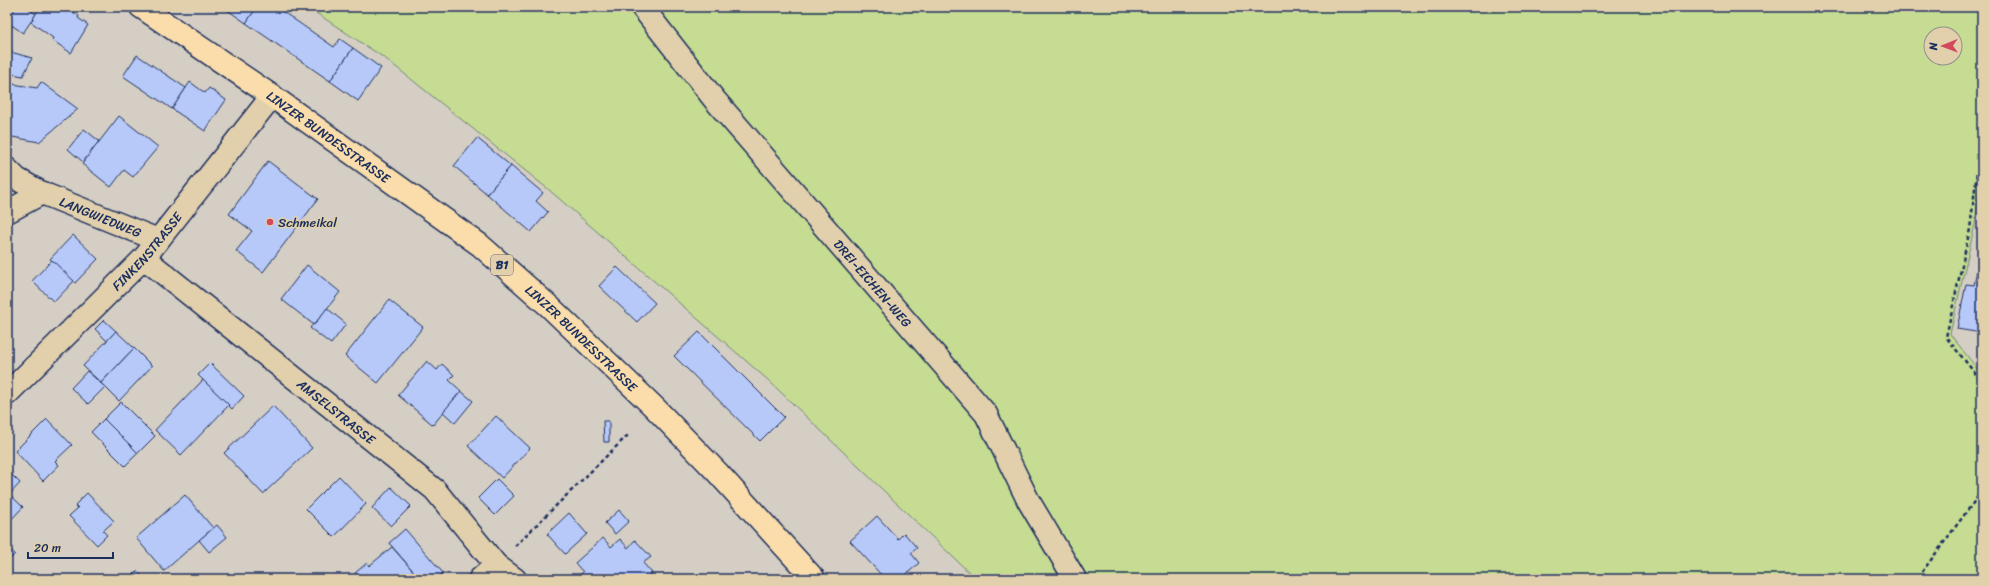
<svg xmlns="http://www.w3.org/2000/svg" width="1989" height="586" viewBox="0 0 1989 586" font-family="Sriracha,sans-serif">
<rect width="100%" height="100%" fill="#d5cec4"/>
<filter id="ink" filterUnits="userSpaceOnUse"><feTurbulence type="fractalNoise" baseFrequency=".025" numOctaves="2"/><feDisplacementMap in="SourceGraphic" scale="8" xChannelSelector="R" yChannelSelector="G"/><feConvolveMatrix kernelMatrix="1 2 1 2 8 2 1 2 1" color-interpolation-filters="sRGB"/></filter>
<g filter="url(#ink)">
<!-- green -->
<path fill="#c5dc92" stroke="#708678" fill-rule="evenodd" d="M307 7H1982V168L1975 224 1950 334 1982 375V579H976L768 380 548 189 386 59ZM1931 34H1955V58H1931Z"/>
<!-- building -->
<g fill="#b7c9f9" stroke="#1b2f5e">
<polygon points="16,7 25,7 36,14 23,33 7,22"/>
<polygon points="40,7 65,7 79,16 78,18 88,25 71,53 52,40 53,38 31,22"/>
<polygon points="223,7 257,7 246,23"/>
<polygon points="257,7 276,7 334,47 340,39 353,48 330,81 246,23"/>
<polygon points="353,48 381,68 358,101 330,81"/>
<polygon points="7,51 32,58 23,76 7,73"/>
<polygon points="137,55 186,88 172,109 123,76"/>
<polygon points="41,82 78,109 39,142 7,136 7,83 37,88"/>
<polygon points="190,82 205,93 209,88 226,100 205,131 172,109"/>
<polygon points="119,116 158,147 133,177 124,170 111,187 82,164"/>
<polygon points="84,129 99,141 83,162 68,149"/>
<polygon points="477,138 511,166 487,194 454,166"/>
<polygon points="268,161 318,199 263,272 236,251 252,231 229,214"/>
<polygon points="511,166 543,193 536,201 548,212 531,232 487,194"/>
<polygon points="73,235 98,259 75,283 50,259"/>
<polygon points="1981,251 1982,252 1982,333 1957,329 1966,284 1974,285"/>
<polygon points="52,260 74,281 54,302 32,281"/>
<polygon points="307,265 340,292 314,325 281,299"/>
<polygon points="617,267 655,303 637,322 599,286"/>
<polygon points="389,300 423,327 378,383 345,356"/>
<polygon points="327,308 346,324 331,344 310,328 313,324 314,325"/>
<polygon points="104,320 116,331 107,341 95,329"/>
<polygon points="116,331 134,348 101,383 83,366"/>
<polygon points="699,332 784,417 760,441 674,356"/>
<polygon points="134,348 152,366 119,401 101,383"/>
<polygon points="427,361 437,370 442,364 454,375 449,380 461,391 433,425 398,395"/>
<polygon points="210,363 244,396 232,409 198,375"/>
<polygon points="87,371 105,387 88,404 71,388"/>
<polygon points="203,380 229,405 181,455 155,430"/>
<polygon points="461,391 473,401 455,423 443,412"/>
<polygon points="121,402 155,436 138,453 104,419"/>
<polygon points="273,406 312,448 263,494 224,453"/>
<polygon points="496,416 530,448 502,478 468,446"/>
<polygon points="47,419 72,445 55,461 59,465 43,481 15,451"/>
<polygon points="104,419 138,453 125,466 91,432"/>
<polygon points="603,421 609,421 609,442 604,442"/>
<polygon points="7,470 20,483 10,494 7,492"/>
<polygon points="339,476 366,504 334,537 306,509"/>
<polygon points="497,479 514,496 495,515 478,498"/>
<polygon points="391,487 411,506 391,526 372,508"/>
<polygon points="7,492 23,507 7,524"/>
<polygon points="87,493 114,521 103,531 107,535 97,545 69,516 78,508 75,505"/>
<polygon points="185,495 213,528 164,571 136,538"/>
<polygon points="619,510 629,521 615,534 605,523"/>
<polygon points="569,513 587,534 565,554 547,534"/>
<polygon points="877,516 898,539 904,533 917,548 911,553 919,563 901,579 885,579 850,541"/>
<polygon points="217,525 227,537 209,552 199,540"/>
<polygon points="405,529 443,573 436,579 420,579 389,543"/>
<polygon points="603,538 611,547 620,539 628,548 635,540 651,557 643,563 652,573 645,579 582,579 579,576 583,572 575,563"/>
<polygon points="7,547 15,554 7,562"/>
<polygon points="392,547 420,579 354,579 357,576 355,573 367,563 369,566"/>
<polygon points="137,571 145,579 129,579"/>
</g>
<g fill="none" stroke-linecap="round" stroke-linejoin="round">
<defs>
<g id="minor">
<path id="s1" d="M642 7 714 99 986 414 1028 500 1075 579"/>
<polyline points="7,169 17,179 42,193"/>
<path id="s2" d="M7 212 42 193 158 240"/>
<path id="s3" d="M144 258 435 490 496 565 515 579"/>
<path id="s4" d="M7 394 144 258 272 96"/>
<polyline points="480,579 496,565"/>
</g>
<g id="primary">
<path id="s5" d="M141 7 272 96 480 245 550 307 655 408 717 472 814 579"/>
</g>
</defs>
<!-- minor casing -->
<use href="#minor" stroke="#1b2f5e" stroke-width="25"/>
<!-- primary casing -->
<use href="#primary" stroke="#1b2f5e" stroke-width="25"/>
<!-- path -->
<g stroke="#1b2f5e" stroke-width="2.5" stroke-dasharray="4 3" stroke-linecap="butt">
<polyline points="1982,132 1970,229 1946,337 1982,382"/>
<polyline points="515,546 629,434"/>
<polyline points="1920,579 1922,572 1982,491"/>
</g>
<!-- minor -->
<use href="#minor" stroke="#e2d0ad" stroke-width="22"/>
<!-- primary -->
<use href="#primary" stroke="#faddab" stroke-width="22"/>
</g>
</g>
<!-- markers -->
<circle fill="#d1495b" stroke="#e2d0ad" stroke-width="1.5" cx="270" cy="222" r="4"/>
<g text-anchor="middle" stroke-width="3" stroke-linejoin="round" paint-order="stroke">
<!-- shield labels -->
<rect fill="#e2d0ad" stroke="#575f76" stroke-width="1" x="491" y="255" width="22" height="20" rx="3"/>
<g font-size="12" font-weight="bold" fill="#1b2f5e">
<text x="502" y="269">B1</text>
</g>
<!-- street labels -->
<g font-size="13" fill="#1b2f5e" stroke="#e2d0ad">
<text dy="5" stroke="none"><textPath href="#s5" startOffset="228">LINZER BUNDESSTRASSE</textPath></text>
<text dy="5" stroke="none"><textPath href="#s2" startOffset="103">LANGWIEDWEG</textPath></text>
<text dy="5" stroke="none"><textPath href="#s4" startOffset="200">FINKENSTRASSE</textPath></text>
<text dy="5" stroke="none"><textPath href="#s1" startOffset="360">DREI-EICHEN-WEG</textPath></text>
<text dy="5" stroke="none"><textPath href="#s5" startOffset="552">LINZER BUNDESSTRASSE</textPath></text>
<text dy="5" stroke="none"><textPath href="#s3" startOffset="246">AMSELSTRASSE</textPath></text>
</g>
<!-- poi labels -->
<g font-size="13" fill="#1b2f5e" stroke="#e2d0ad" text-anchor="start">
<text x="278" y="227">Schmeikal</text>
</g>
</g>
<!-- margin -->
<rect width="1989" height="586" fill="none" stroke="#e2d0ad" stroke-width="24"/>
<rect x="12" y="12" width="1965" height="562" fill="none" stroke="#1b2f5e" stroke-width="1.5" filter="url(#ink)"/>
<!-- north arrow -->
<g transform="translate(1943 46) rotate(269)"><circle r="19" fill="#e2d0ad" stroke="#92908d"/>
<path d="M0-3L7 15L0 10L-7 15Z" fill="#d1495b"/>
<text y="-6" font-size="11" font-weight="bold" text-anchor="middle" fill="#1b2f5e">N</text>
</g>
<!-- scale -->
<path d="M28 552v6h85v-6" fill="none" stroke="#1b2f5e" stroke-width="2"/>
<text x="34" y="552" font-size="12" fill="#1b2f5e" stroke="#e2d0ad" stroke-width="3" paint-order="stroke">20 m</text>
</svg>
